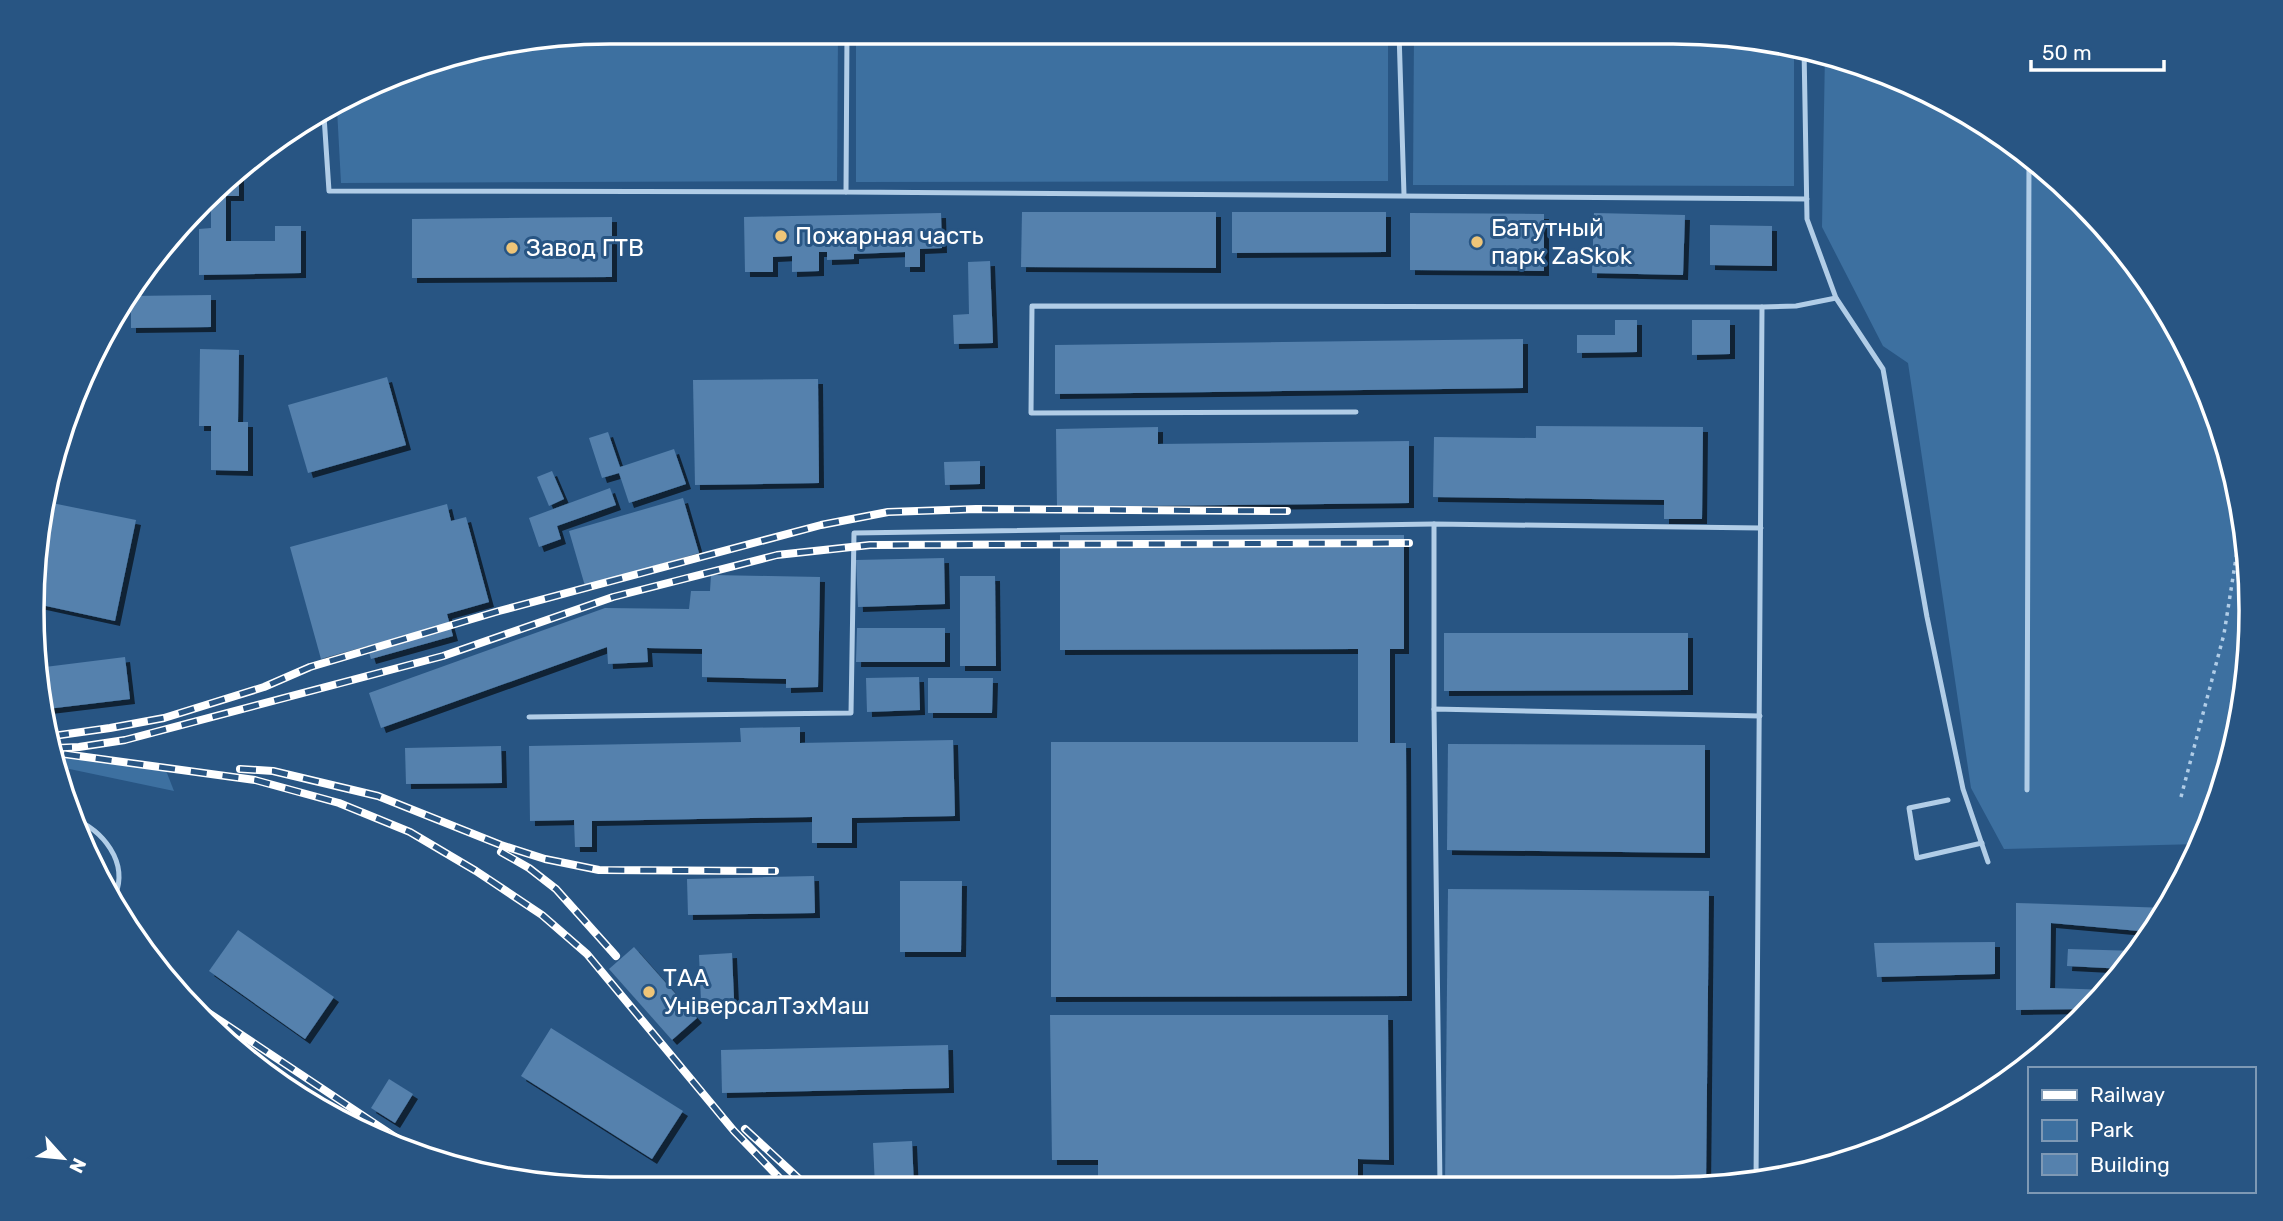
<svg xmlns="http://www.w3.org/2000/svg" width="2283" height="1221" viewBox="0 0 2283 1221" font-family="Rubik,sans-serif">
<defs>
<filter id="shadow"><feDropShadow dx="5" dy="5" stdDeviation="0" flood-color="#0009"/></filter>
</defs>
<rect width="100%" height="100%" fill="#285583"/>
<!-- green -->
<g fill="#3d70a0">
<polygon points="610,32 838,32 837,181 341,183 337,109 424,62"/>
<polygon points="856,32 1388,32 1388,181 856,182"/>
<polygon points="1414,32 1710,33 1794,47 1794,186 1413,185"/>
<polygon points="1825,52 1962,109 2054,175 2132,258 2192,354 2232,460 2250,572 2247,686 2221,796 2199,844 2004,849 1971,788 1908,363 1883,346 1822,227"/>
<polygon points="57,753 165,768 174,791 60,767"/>
</g>
<!-- building -->
<g fill="#5581ad" filter="url(#shadow)">
<polygon points="239,172 239,196 226,196 226,241 275,241 275,226 301,226 301,273 199,275 199,229 211,228 211,202"/>
<polygon points="1022,212 1216,212 1216,268 1021,267"/>
<polygon points="1232,212 1386,212 1386,252 1232,253"/>
<polygon points="941,213 942,248 920,249 920,267 905,267 905,252 854,254 854,259 827,260 827,252 819,252 819,271 792,272 792,256 773,257 773,272 745,272 744,217"/>
<polygon points="1410,213 1544,214 1544,271 1410,270"/>
<polygon points="1594,213 1685,215 1683,275 1592,273"/>
<polygon points="612,217 612,277 412,278 412,219"/>
<polygon points="1710,225 1772,226 1772,266 1710,265"/>
<polygon points="990,261 993,343 954,344 953,315 969,314 968,262"/>
<polygon points="211,295 211,327 131,328 131,296"/>
<polygon points="1615,320 1637,320 1637,352 1577,353 1577,335 1615,335"/>
<polygon points="1692,320 1730,320 1730,354 1692,355"/>
<polygon points="1523,339 1523,388 1055,394 1055,345"/>
<polygon points="200,349 239,350 238,422 248,422 248,471 211,470 211,426 199,426"/>
<polygon points="387,377 406,445 308,473 288,405"/>
<polygon points="818,379 819,483 695,485 693,380"/>
<polygon points="1536,426 1703,427 1702,519 1664,519 1664,500 1433,497 1434,437 1536,438"/>
<polygon points="1158,427 1158,444 1409,441 1409,503 1057,507 1056,429"/>
<polygon points="608,432 620,467 674,449 686,484 629,503 619,473 602,478 589,438"/>
<polygon points="980,461 980,484 945,485 944,462"/>
<polygon points="552,471 564,499 549,506 537,477"/>
<polygon points="610,488 616,505 557,526 561,539 539,547 529,518"/>
<polygon points="683,498 699,553 585,586 569,531"/>
<polygon points="47,502 136,520 115,621 37,604"/>
<polygon points="447,504 451,521 466,517 489,602 447,614 453,636 371,659 367,646 321,659 290,547"/>
<polygon points="1060,535 1404,535 1404,649 1390,649 1390,743 1406,743 1407,996 1051,997 1051,742 1358,742 1358,649 1060,650"/>
<polygon points="944,558 945,604 858,607 856,560"/>
<polygon points="711,575 820,577 818,687 786,688 786,679 702,677 702,649 647,648 648,662 608,664 607,647 381,728 369,693 605,608 689,609 691,591 710,591"/>
<polygon points="960,576 995,576 996,666 960,666"/>
<polygon points="857,628 945,628 945,662 856,662"/>
<polygon points="1444,633 1688,633 1688,690 1444,691"/>
<polygon points="125,657 130,699 47,709 37,668"/>
<polygon points="919,677 920,710 867,712 866,678"/>
<polygon points="928,678 993,678 992,713 928,713"/>
<polygon points="800,727 800,743 953,740 955,816 852,818 852,843 812,843 812,817 592,821 592,847 575,847 574,820 530,821 529,746 741,742 740,728"/>
<polygon points="1448,744 1705,745 1705,853 1447,850"/>
<polygon points="501,746 502,783 406,784 405,748"/>
<polygon points="814,876 815,913 688,915 687,879"/>
<polygon points="900,881 962,881 961,952 900,952"/>
<polygon points="1448,889 1709,891 1706,1185 1445,1186"/>
<polygon points="2016,903 2168,908 2138,951 2139,931 2051,923 2050,988 2109,990 2088,1009 2016,1010"/>
<polygon points="238,930 334,997 305,1039 209,971"/>
<polygon points="1995,942 1995,974 1877,977 1874,943"/>
<polygon points="634,947 697,1018 672,1040 609,969"/>
<polygon points="2068,949 2138,951 2125,969 2067,966"/>
<polygon points="732,953 734,999 701,1001 699,955"/>
<polygon points="1050,1015 1388,1015 1389,1160 1358,1159 1358,1186 1051,1187 1051,1183 1098,1182 1098,1160 1052,1160"/>
<polygon points="551,1028 683,1111 652,1159 521,1076"/>
<polygon points="948,1045 949,1088 722,1093 721,1050"/>
<polygon points="389,1079 413,1094 395,1123 371,1108"/>
<polygon points="912,1141 914,1187 875,1187 873,1143"/>
</g>
<g fill="none" stroke-linecap="round" stroke-linejoin="round">
<!-- path -->
<g stroke="#b1cde7" stroke-width="3.5" stroke-dasharray="3.5 5" stroke-linecap="butt">
<polyline points="2038,172 2054,175"/>
<polyline points="2181,797 2224,634 2242,520"/>
</g>
<!-- service -->
<g stroke="#b1cde7" stroke-width="5">
<polyline points="847,32 846,192 1807,199"/>
<polyline points="1399,32 1404,195"/>
<polyline points="1804,48 1807,219 1836,298 1883,369 1927,617 1963,789 1988,862"/>
<polyline points="324,116 329,191 846,192"/>
<polyline points="1356,412 1031,413 1032,306 1762,307 1796,306 1836,298"/>
<polyline points="1434,709 1434,524 1761,528"/>
<polyline points="529,717 851,713 854,533 1434,524"/>
<polyline points="2027,790 2029,157"/>
<polyline points="1948,800 1909,808 1917,858 1982,843"/>
<path d="M72 818C103 830 129 862 115 896"/>
<polyline points="1756,1183 1762,307"/>
<polyline points="1440,1186 1434,709 1760,716"/>
</g>
<defs>
<g id="rail">
<polyline points="53,736 110,728 164,718 264,687 310,667 499,611 821,525 888,512 976,509 1287,511"/>
<polyline points="56,748 79,747 125,740 443,656 613,597 777,555 870,545 1409,543"/>
<polyline points="64,754 255,780 339,803 410,832 476,871 542,915 587,954 734,1131 789,1188"/>
<polyline points="240,769 273,771 378,796 501,845 545,859 599,870 775,871"/>
<polyline points="501,852 529,868 556,889 616,956"/>
<polyline points="174,990 419,1153"/>
<polyline points="745,1129 809,1188"/>
</g>
</defs>
<!-- rail casing -->
<use href="#rail" stroke="#fff" stroke-width="8"/>
<!-- rail -->
<use href="#rail" stroke="#285583" stroke-width="5" stroke-dasharray="16" stroke-linecap="butt"/>
</g>
<!-- markers -->
<g fill="#eec578" stroke="#285583" stroke-width="2.5">
<circle cx="781" cy="236" r="7"/>
<circle cx="1477" cy="242" r="7"/>
<circle cx="512" cy="248" r="7"/>
<circle cx="649" cy="992" r="7"/>
</g>
<g text-anchor="middle" stroke-width="6" stroke-linejoin="round" paint-order="stroke">
<!-- poi labels -->
<g font-size="24" fill="#fff" stroke="#285583" text-anchor="start">
<text x="1491" y="236">Батутный<tspan x="1491" dy="28">парк ZaSkok</tspan></text>
<text x="795" y="244">Пожарная часть</text>
<text x="526" y="256">Завод ГТВ</text>
<text x="663" y="986">ТАА<tspan x="663" dy="28">УніверсалТэхМаш</tspan></text>
</g>
</g>
<!-- crop -->
<path d="M0 0H2283V1221H0ZM610 44H1673A566 566 0 0 1 2239 610V611A566 566 0 0 1 1673 1177H610A566 566 0 0 1 44 611V610A566 566 0 0 1 610 44Z" fill="#285583" fill-rule="evenodd"/>
<path fill="none" stroke="#fff" stroke-width="3.5" d="M610 44H1673A566 566 0 0 1 2239 610V611A566 566 0 0 1 1673 1177H610A566 566 0 0 1 44 611V610A566 566 0 0 1 610 44Z"/>
<!-- legend -->
<rect x="2028" y="1067" width="228" height="126" fill="#285583" stroke="#7e99b5" stroke-width="2"/>
<rect x="2042" y="1090" width="35" height="10" fill="#ffffff" stroke="#7e99b5" stroke-width="2"/>
<text x="2090" y="1102" font-size="21" fill="#ffffff">Railway</text>
<rect x="2042" y="1120" width="35" height="21" fill="#3d70a0" stroke="#7e99b5" stroke-width="2"/>
<text x="2090" y="1137" font-size="21" fill="#ffffff">Park</text>
<rect x="2042" y="1154" width="35" height="21" fill="#5581ad" stroke="#7e99b5" stroke-width="2"/>
<text x="2090" y="1172" font-size="21" fill="#ffffff">Building</text>
<!-- north arrow -->
<g transform="translate(63 1158) rotate(117)" stroke="#285583" stroke-width="5" paint-order="stroke">
<path d="M0-5L12 26L0 18L-12 26Z" fill="#ffffff"/>
<text y="-10" font-size="19" font-weight="bold" text-anchor="middle" fill="#ffffff">N</text>
</g>
<!-- scale -->
<path d="M2031 60v10h133v-10" fill="none" stroke="#ffffff" stroke-width="3.5"/>
<text x="2042" y="60" font-size="21" fill="#ffffff" stroke="#285583" stroke-width="5" paint-order="stroke">50 m</text>
</svg>
